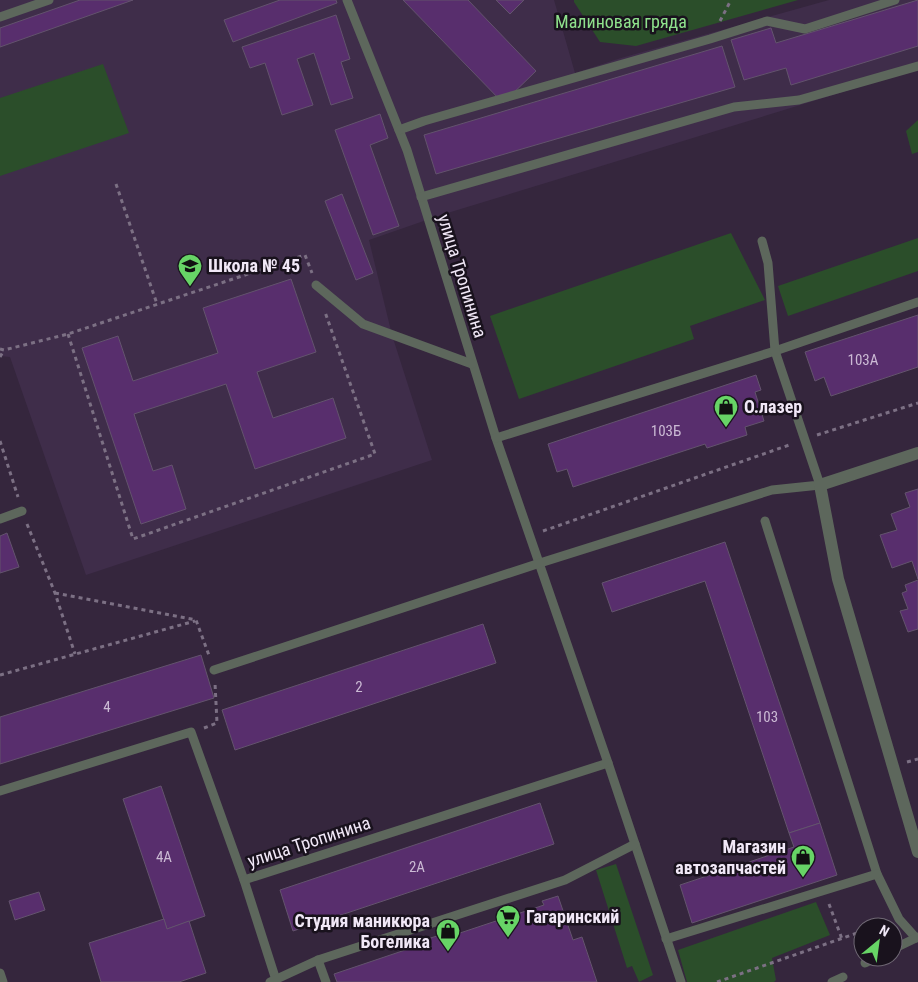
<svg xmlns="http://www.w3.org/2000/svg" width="918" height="982" viewBox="0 0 918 982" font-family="'Roboto Condensed',sans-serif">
<rect width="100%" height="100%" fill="#35263d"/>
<!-- built -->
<polygon fill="#3f2d4a" points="0,0 554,0 575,73 621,58 829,0 918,0 918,69 441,215 369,240 392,335 432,460 86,575 10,357 0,356"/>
<!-- green -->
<g fill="#2b4e2a">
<polygon points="574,0 798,0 636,46 600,42 574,2"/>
<polygon points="103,64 129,133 0,176 0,98"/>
<polygon points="918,120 918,152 912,154 906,131"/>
<polygon points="731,233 765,300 690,326 694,339 519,399 490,316"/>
<polygon points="918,238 918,271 788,316 778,286"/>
<polygon points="616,864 653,975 639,982 632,966 627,968 596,870"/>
<polygon points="816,902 830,935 772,958 776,980 774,982 687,982 678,950"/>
</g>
<!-- building -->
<g fill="#582e6d" stroke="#63536d">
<polygon points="80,0 133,0 0,47 0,28"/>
<polygon points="280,0 336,0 337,3 233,42 224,20"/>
<polygon points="403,0 468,0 536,71 503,103"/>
<polygon points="496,0 524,0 510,14"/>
<polygon points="918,0 918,46 791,85 786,68 744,80 731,40 771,28 776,43"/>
<polygon points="336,15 350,59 341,62 353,98 331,105 314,53 297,59 313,105 282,115 265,63 250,68 242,47"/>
<polygon points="722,46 735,87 436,174 424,135"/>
<polygon points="380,114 388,138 370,145 399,226 373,235 335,130"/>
<polygon points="342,194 373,273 356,280 325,201"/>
<polygon points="291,279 316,352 257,372 273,418 333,398 346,438 255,469 226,384 134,414 153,471 172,465 186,509 141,524 82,348 118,336 133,381 218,353 203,308"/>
<polygon points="918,315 918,367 831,396 824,377 815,381 805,352"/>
<polygon points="756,375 761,390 755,392 764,421 745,427 747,435 707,448 705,444 573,487 567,469 557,472 548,444"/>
<polygon points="918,489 918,579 912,561 892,568 880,535 897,530 891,514 910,507 905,493"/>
<polygon points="7,533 19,567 0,573 0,536"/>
<polygon points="725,542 820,823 789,833 705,581 612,612 602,583"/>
<polygon points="918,580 918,629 908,632 900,611 908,609 902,593 907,591 905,585"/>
<polygon points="483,624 496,663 235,750 222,710"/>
<polygon points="201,655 214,698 0,764 0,717"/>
<polygon points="161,786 205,916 167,929 123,799"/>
<polygon points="540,803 554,844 293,931 280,890"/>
<polygon points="820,823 837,875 692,923 680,885 794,847 789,833"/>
<polygon points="39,892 45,910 15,920 9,901"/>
<polygon points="558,896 573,940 582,937 597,982 337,982 334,974 426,943 424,940 437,936 439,940 544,905 542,901"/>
<polygon points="164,919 167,929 189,921 206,973 179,982 101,982 89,943"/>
</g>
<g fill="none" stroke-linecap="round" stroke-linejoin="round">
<!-- path -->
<g stroke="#7c7084" stroke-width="3" stroke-dasharray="4 4" stroke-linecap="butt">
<polyline points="720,21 731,0"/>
<polyline points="116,184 157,304"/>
<polyline points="68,334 133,539 375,454 325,312"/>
<polyline points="0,349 4,350 68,334 305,255 312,273"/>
<polyline points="0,357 4,350"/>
<polyline points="817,435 918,403"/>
<polyline points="0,441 18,497"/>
<polyline points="27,524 55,593 75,654"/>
<polyline points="543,531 792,444"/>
<polyline points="55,593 196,620 210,658"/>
<polyline points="0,675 195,621"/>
<polyline points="204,728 217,723 215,683"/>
<polyline points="907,762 918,759"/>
<polyline points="829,904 842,939"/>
<polyline points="875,927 886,923"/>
<polyline points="717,982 863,931"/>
</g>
<!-- lane -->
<g stroke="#5d675c" stroke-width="9">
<polyline points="347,0 407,150 496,438 608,763 681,982"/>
<polyline points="0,17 49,0"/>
<polyline points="399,130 424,121 710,39 767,21 805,29 895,0"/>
<polyline points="421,197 734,107 799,100 918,66"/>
<polyline points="316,285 363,324 472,364"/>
<polyline points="496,438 775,351 918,302"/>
<polyline points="0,519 22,511"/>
<polyline points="765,521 877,874 899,919 916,938 918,937"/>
<polyline points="214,670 540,563 772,490 820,485 775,351 768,263 762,241"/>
<polyline points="0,791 191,732 244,880 608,763"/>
<polyline points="244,880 276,980"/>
<polyline points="666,939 877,874"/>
<polyline points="893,949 916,938"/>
<polyline points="318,960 326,982"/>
<polyline points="865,963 877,957"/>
<polyline points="0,973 3,982"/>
<polyline points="270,982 318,960 565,880 635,844"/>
<polyline points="832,982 843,977"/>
</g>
<!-- street -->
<polyline stroke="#5d675c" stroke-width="12" points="918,453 820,485 838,579 918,852"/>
</g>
<!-- icons -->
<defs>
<symbol id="school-pin" viewBox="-11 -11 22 30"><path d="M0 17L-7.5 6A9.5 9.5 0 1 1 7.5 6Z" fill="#67d466" stroke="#19121d"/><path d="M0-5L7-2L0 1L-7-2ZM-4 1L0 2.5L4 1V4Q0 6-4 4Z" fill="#111"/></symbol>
<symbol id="shop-pin" viewBox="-11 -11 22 30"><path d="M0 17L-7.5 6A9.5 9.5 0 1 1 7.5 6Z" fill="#67d466" stroke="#19121d"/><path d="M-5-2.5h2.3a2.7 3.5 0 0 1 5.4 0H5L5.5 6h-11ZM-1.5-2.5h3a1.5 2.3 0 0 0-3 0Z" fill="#111"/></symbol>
<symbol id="supermarket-pin" viewBox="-11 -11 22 30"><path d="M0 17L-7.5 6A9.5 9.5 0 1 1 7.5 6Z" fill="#67d466" stroke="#19121d"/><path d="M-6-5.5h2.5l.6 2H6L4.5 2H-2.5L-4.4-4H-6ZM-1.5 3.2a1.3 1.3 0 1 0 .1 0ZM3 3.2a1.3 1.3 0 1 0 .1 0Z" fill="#111"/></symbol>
</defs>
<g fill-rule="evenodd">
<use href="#school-pin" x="176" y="252" width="28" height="38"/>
<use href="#shop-pin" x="712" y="393" width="28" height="38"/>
<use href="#shop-pin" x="789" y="843" width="28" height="38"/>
<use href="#supermarket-pin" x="494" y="903" width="28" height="38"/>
<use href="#shop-pin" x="434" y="917" width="28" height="38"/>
</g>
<g text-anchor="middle" stroke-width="5" stroke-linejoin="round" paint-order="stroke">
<!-- number labels -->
<g font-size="15" fill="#cbbad4">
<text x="863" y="365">103А</text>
<text x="666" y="436">103Б</text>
<text x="359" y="692">2</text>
<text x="107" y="712">4</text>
<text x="767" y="722">103</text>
<text x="164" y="862">4А</text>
<text x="417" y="872">2А</text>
</g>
<!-- park labels -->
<g font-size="18" fill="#8fe18c" stroke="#19121d">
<text x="621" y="28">Малиновая гряда</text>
</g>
<!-- poi labels -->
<g font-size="18" font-weight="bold" fill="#f1e8f7" stroke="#19121d" text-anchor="start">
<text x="208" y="272">Школа № 45</text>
<text x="744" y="413">О.лазер</text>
<text x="786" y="853" text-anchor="end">Магазин<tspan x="786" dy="21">автозапчастей</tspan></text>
<text x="526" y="923">Гагаринский</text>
<text x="430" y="927" text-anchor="end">Студия маникюра<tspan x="430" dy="21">Богелика</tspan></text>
</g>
<!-- street labels -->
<g font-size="18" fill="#f1e8f7" stroke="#19121d">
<text transform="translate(462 276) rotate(73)" y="6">улица Тропинина</text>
<text transform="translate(309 842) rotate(-18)" y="6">улица Тропинина</text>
</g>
</g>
<!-- north arrow -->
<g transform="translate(878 942) rotate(29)"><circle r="24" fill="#19121d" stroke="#6f6874"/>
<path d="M0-4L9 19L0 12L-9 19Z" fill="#67d466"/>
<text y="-8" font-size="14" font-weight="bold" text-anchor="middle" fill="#f1e8f7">N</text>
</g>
</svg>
